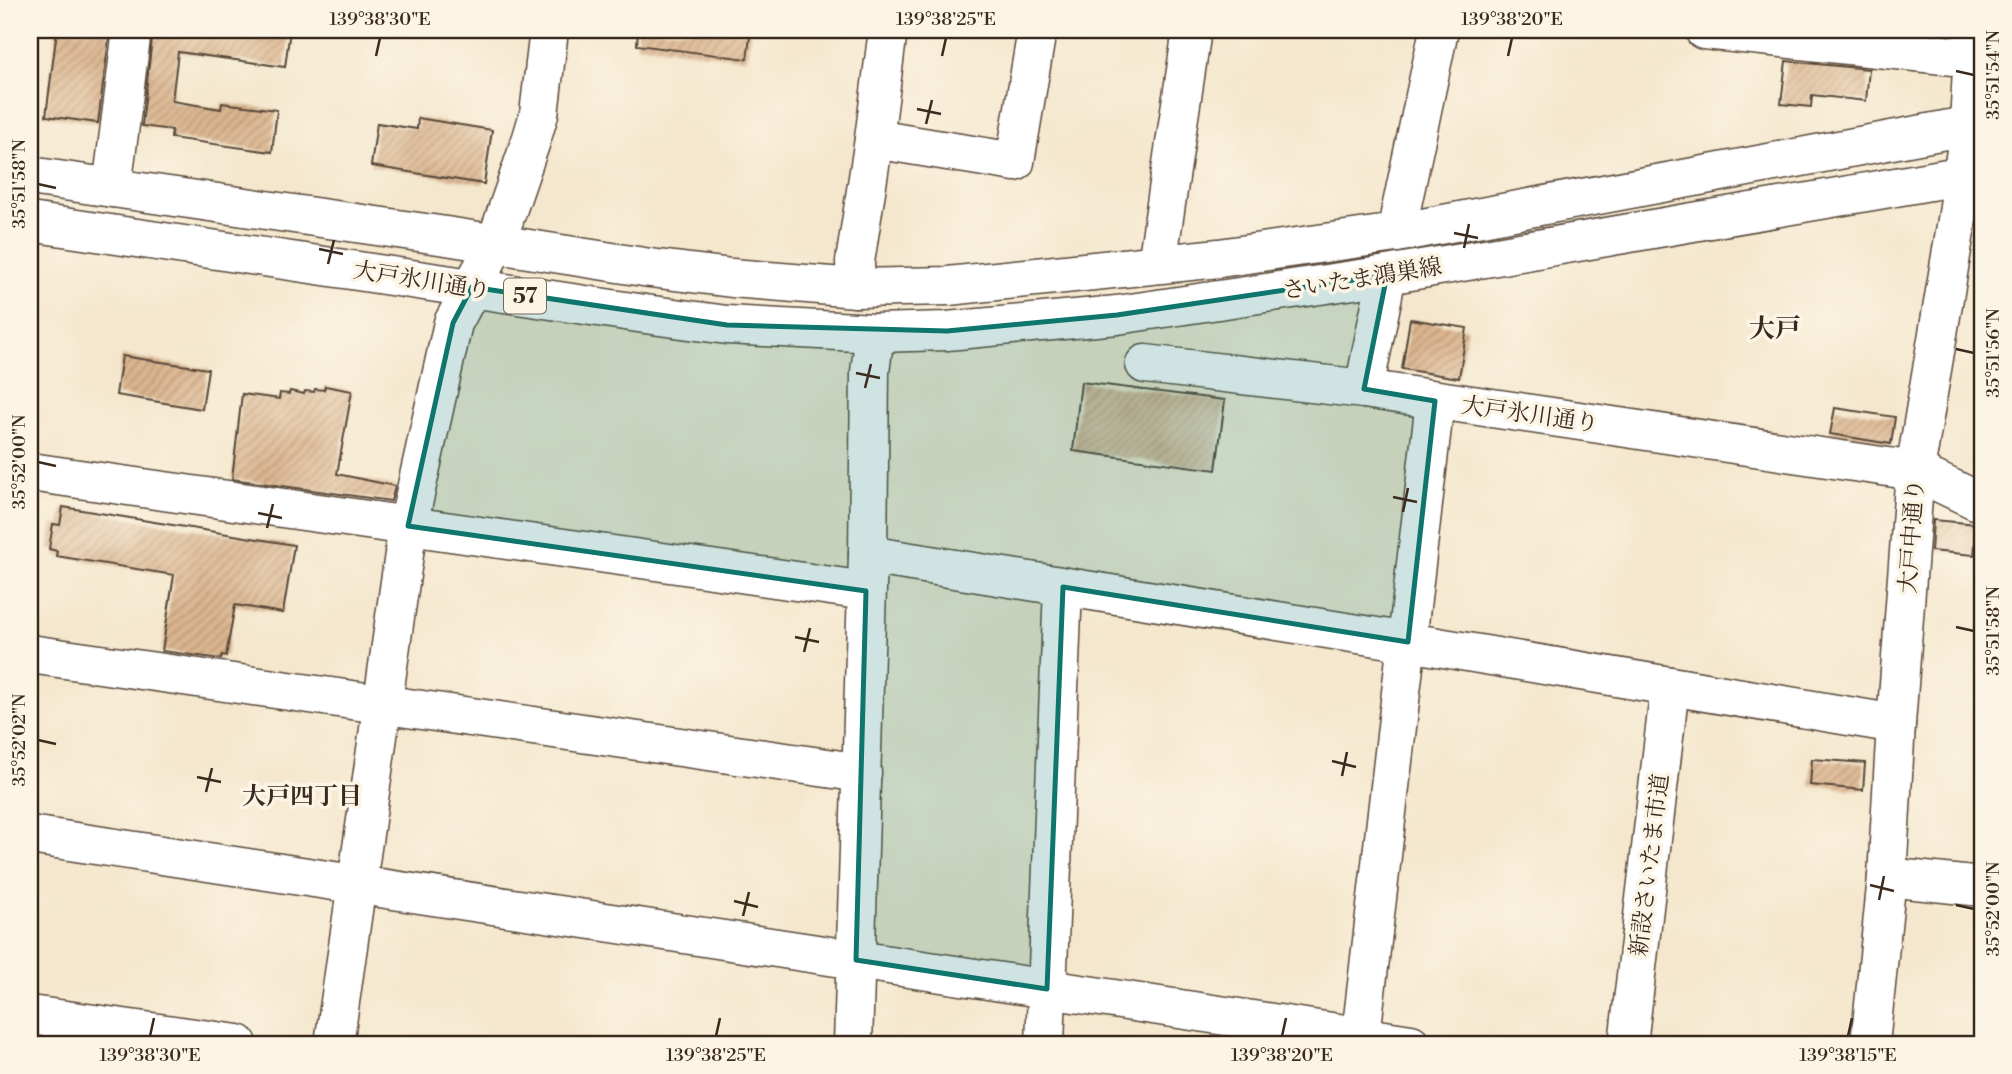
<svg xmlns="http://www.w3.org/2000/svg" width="2012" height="1074" viewBox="0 0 2012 1074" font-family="'Libre Bodoni','Noto Serif JP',serif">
<defs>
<pattern id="building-hatch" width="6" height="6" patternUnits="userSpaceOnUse" patternTransform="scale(1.75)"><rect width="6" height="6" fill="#dcb690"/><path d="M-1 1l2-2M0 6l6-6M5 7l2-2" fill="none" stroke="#b49475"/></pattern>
</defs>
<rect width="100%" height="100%" fill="#fcf5e5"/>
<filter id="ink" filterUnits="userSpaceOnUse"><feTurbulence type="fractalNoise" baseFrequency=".0143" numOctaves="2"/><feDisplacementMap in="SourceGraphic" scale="14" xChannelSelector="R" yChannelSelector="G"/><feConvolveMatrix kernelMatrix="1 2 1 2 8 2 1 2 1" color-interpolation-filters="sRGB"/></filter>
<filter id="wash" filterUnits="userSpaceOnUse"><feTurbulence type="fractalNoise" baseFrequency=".00686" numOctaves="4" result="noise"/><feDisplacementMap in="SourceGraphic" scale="28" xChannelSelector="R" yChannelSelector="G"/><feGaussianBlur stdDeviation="1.57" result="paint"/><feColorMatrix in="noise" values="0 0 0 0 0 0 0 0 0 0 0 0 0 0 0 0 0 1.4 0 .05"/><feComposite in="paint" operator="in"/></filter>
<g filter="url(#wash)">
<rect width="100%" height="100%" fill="#f4e7cd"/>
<g id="blocks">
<!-- building -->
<g fill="url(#building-hatch)">
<polygon points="57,30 110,30 98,123 46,116"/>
<polygon points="153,30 290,30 285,67 178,52 172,101 221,109 222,103 277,110 272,152 171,138 172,130 142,126"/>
<polygon points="638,30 751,30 747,59 637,45"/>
<polygon points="1786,61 1869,69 1866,101 1812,95 1811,107 1781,104"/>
<polygon points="418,118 492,130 484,184 371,166 377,123 417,129"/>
<polygon points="1410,319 1467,328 1459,378 1402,369"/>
<polygon points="122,356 208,369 202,409 116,395"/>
<polygon points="1081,382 1225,400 1216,470 1073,451"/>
<polygon points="325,386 352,391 337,474 395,486 391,501 232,479 242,394 279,399 280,393 289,394 290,391 304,394 305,391 314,392 315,389 324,390"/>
<polygon points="1835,408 1895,417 1891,444 1830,434"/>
<polygon points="63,507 294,545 283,613 235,605 226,656 222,655 221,659 162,651 174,575 56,556 57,551 49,549 53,524 60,525"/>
<polygon points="1933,520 1977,524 1974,555 1931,551"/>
<polygon points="1812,759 1865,763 1863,790 1810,785"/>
</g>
</g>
</g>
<g filter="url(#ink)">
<use href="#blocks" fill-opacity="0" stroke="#574638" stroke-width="2"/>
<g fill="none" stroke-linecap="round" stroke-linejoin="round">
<defs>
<g id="minor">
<polyline points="888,30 874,139 1015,162 1037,30"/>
<polyline points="1704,30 1973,58"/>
<polyline points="112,188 132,30"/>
<polyline points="1396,233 1439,30"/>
<polyline points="1157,264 1192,30"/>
<polyline points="856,288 855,262 874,139"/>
<polyline points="1145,364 1364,389 1915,471 1982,503"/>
<polyline points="1364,389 1387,275"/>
<polyline points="30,472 866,591"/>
<polyline points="868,555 1408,642 1896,724"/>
<polyline points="30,654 862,773"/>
<polyline points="30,835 1411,1044"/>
<polyline points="1887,877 1982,887"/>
<polyline points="30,1015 238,1044"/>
<polyline points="334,1044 408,526 453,323 496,243 531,141 539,114 549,30"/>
<polyline points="853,1044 868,555 870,372 875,333"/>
<polyline points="1045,1044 1063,587"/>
<polyline points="1360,1044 1435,401"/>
<polyline points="1628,1044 1670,686"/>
<polyline points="1870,1044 1887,877 1896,724 1915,471 1958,214 1969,125 1974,30"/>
</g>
<g id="major">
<polyline points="30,176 446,236 650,268 732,278 856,288 948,286 1219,258 1396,233 1982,123"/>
<polyline points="30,222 645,314 727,325 875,333 947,331 1117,315 1387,275 1982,172"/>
</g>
</defs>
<!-- minor casing -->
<use href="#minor" stroke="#574638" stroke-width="41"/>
<!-- major casing -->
<use href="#major" stroke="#574638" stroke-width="41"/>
<!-- minor -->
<use href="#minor" stroke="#fff" stroke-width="38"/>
<!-- major -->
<use href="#major" stroke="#fff" stroke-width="38"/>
</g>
</g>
<!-- marked area -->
<path fill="#0f766e" fill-opacity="0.2" stroke="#0f766e" stroke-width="5" stroke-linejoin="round" d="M1387 275 1364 389 1435 401 1408 642 1063 587 1047 989 856 960 866 591 408 526 453 323 472 287 727 325 947 331 1117 315Z"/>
<!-- ticks -->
<path fill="none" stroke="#3b2a1e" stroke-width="2.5" d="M376 56 380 38M942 56 946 38M1508 56 1512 38M1956 71 1974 75M917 109 941 114M926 124 932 100M38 184 56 188M1454 233 1478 238M1464 248 1469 224M319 249 343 254M328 264 334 240M1956 349 1974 353M856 373 880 378M865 388 871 364M38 462 56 466M1393 497 1417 502M1403 512 1408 488M258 513 282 518M267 528 273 504M1956 627 1974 631M795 637 819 642M804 652 810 628M38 740 56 744M1332 761 1356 767M1342 776 1347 752M197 777 221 782M206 792 212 768M1870 885 1894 891M1879 900 1884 876M734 901 758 907M1956 905 1974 909M743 916 749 892M150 1036 154 1018M716 1036 720 1018M1282 1036 1286 1018M1848 1036 1852 1018"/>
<g text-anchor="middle" stroke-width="7" stroke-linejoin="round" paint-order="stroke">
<!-- shield labels -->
<rect fill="#fcf5e5" stroke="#75675a" stroke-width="2" x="504" y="278.5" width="42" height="35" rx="5"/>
<g font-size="21" font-weight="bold" fill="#3b2a1e">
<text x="525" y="303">57</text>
</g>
<!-- street labels -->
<g font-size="23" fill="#3b2a1e" stroke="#fcf5e5">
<text transform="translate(1362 278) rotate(-9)" y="8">さいたま鴻巣線</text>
<text transform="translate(422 280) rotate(9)" y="8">大戸氷川通り</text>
<text transform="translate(1530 414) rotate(8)" y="8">大戸氷川通り</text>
<text transform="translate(1911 536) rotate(-86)" y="8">大戸中通り</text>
<text transform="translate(1649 865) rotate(-83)" y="8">新設さいたま市道</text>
</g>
<!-- neighbourhood labels -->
<g font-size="24" font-weight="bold" fill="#3b2a1e" stroke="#fcf5e5">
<text x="302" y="804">大戸四丁目</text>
</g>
<!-- quarter labels -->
<g font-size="26" font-weight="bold" fill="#3b2a1e" stroke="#fcf5e5">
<text x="1775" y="337">大戸</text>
</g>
</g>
<!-- margin -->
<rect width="2012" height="1074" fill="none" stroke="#fcf5e5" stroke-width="77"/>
<rect x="38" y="38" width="1936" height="998" fill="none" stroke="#3b2a1e" stroke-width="2.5"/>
<g font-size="18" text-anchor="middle" fill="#3b2a1e">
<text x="380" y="25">139°38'30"E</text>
<text x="946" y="25">139°38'25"E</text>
<text x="1512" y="25">139°38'20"E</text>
<text transform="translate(1993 75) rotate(-90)" y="6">35°51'54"N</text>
<text transform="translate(19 184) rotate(-90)" y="6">35°51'58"N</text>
<text transform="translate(1993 353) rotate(-90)" y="6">35°51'56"N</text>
<text transform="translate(19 462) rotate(-90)" y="6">35°52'00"N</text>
<text transform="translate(1993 631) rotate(-90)" y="6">35°51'58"N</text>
<text transform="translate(19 740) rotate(-90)" y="6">35°52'02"N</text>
<text transform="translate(1993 909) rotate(-90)" y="6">35°52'00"N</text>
<text x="150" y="1061">139°38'30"E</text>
<text x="716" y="1061">139°38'25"E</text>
<text x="1282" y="1061">139°38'20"E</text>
<text x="1848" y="1061">139°38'15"E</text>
</g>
</svg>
